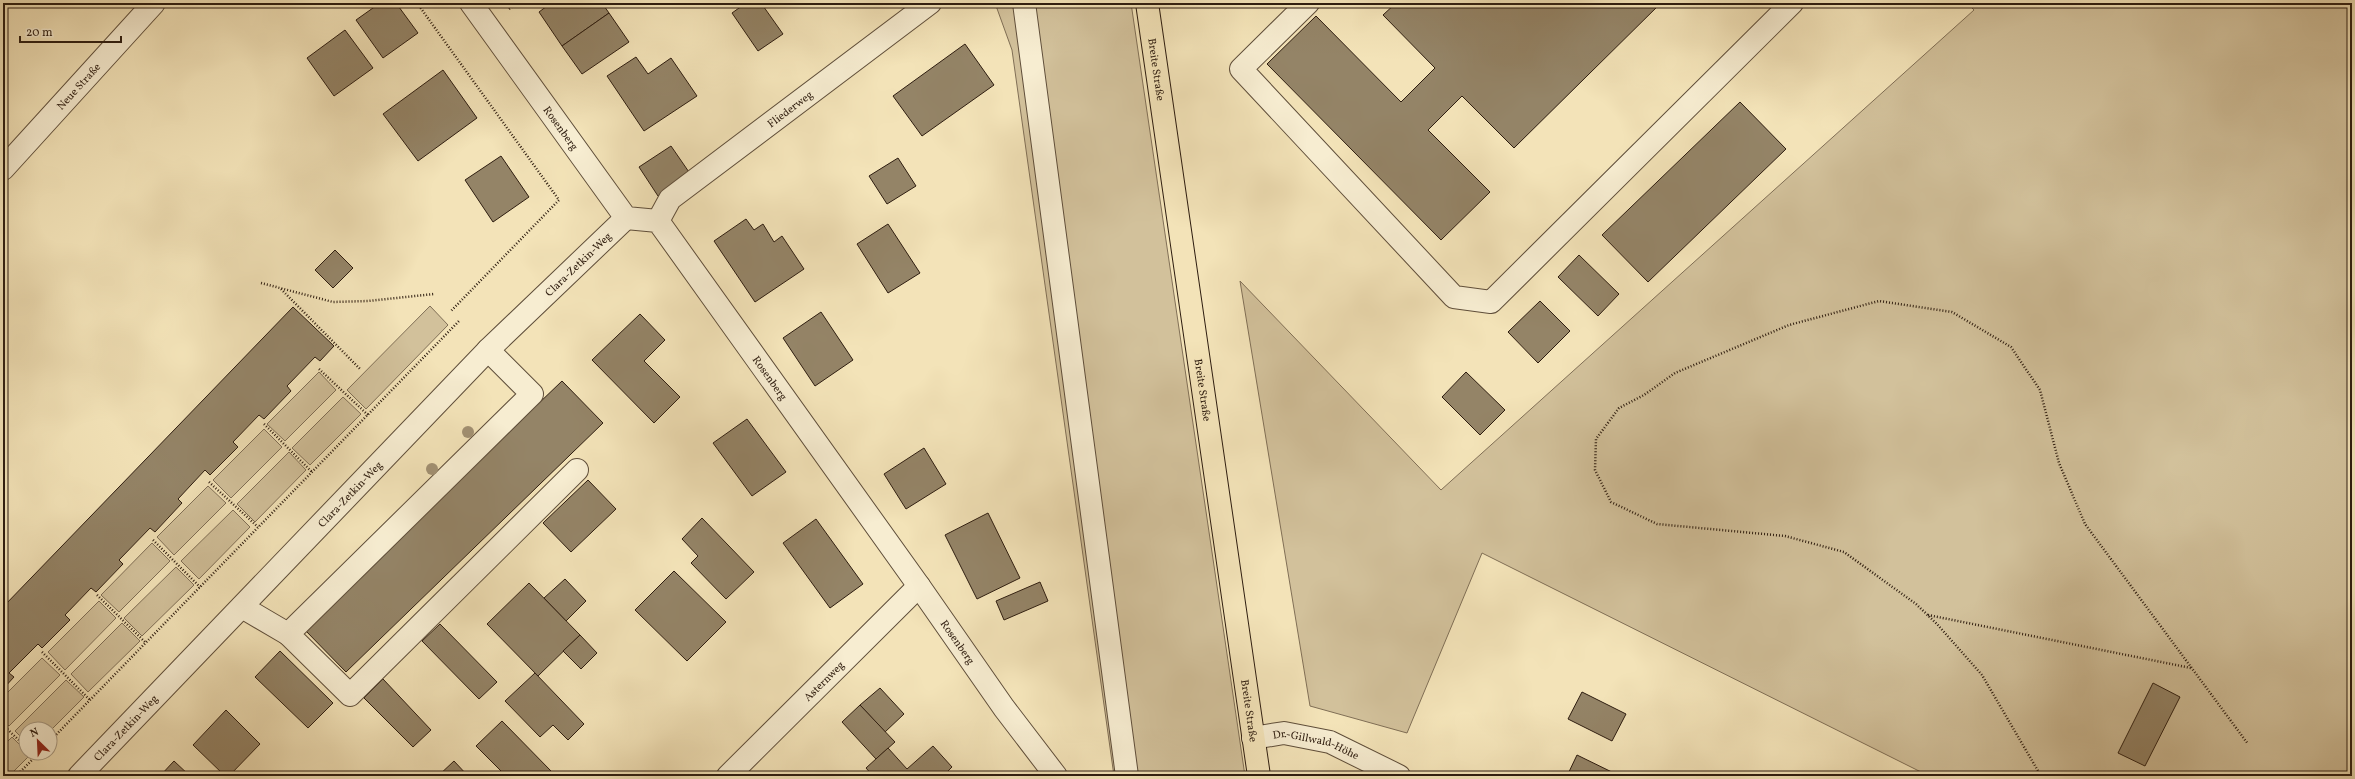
<svg xmlns="http://www.w3.org/2000/svg" width="2355" height="779" viewBox="0 0 2355 779" font-family="Vollkorn,serif">
<rect width="100%" height="100%" fill="#f3e3b8"/>
<filter id="stains"><feTurbulence type="fractalNoise" baseFrequency=".005" numOctaves="4"/><feColorMatrix values="0 0 0 0 .2 0 0 0 0 .09 0 0 0 0 .02 0 0 0 .5 -.17"/></filter>
<radialGradient id="worn" r=".72"><stop offset=".6" stop-color="#630" stop-opacity="0"/><stop offset="1" stop-color="#630" stop-opacity=".3"/></radialGradient>
<!-- green -->
<g fill="#d2c19b" stroke="#806f56">
<polygon points="995,3 1131,3 1245,776 1114,776 1012,50"/>
<polygon points="1967,3 2352,3 2352,776 1929,776 1482,553 1407,733 1310,706 1240,281 1441,490 1974,10"/>
<polygon points="430,306 448,325 366,409 347,390"/>
<polygon points="319,372 336,390 285,441 267,424"/>
<polygon points="343,397 361,414 310,465 292,448"/>
<polygon points="264,429 282,447 231,498 213,480"/>
<polygon points="289,452 306,470 255,522 237,504"/>
<polygon points="208,486 226,503 174,555 157,537"/>
<polygon points="233,510 250,527 199,579 181,561"/>
<polygon points="152,543 170,561 119,612 101,595"/>
<polygon points="176,567 194,585 142,636 124,618"/>
<polygon points="99,601 116,618 65,670 48,652"/>
<polygon points="122,623 140,641 88,692 71,674"/>
<polygon points="42,658 60,675 9,726 3,720 3,697"/>
<polygon points="66,680 84,697 50,731 50,729 26,729 26,742 15,731"/>
<polygon points="12,737 30,755 9,776 3,776 3,746"/>
</g>
<!-- building -->
<g fill="#948467" stroke="#2e1d10">
<polygon points="380,3 396,3 418,33 383,58 356,20"/>
<polygon points="551,3 602,3 609,13 562,46 539,12"/>
<polygon points="746,3 761,3 783,34 758,51 732,13"/>
<polygon points="1396,3 1661,3 1514,148 1462,96 1428,130 1490,192 1441,240 1267,64 1316,16 1401,102 1435,68 1383,15"/>
<polygon points="609,13 629,42 582,74 562,46"/>
<polygon points="345,30 373,68 334,96 307,58"/>
<polygon points="965,44 994,85 922,136 893,96"/>
<polygon points="636,57 648,74 671,58 697,96 644,131 607,76"/>
<polygon points="443,70 477,118 418,161 383,114"/>
<polygon points="1740,102 1786,149 1648,282 1602,235"/>
<polygon points="671,146 691,175 658,196 639,167"/>
<polygon points="501,156 529,197 493,222 465,180"/>
<polygon points="898,158 916,186 887,204 869,176"/>
<polygon points="746,219 754,230 763,224 774,242 782,236 804,269 755,302 714,241"/>
<polygon points="888,224 920,273 888,293 857,244"/>
<polygon points="335,250 353,268 333,288 315,270"/>
<polygon points="1579,255 1619,294 1598,316 1558,277"/>
<polygon points="1540,301 1570,331 1538,363 1508,332"/>
<polygon points="293,307 334,346 320,361 315,357 287,386 291,391 264,419 259,415 233,442 238,447 210,475 205,470 178,499 182,503 155,532 150,528 119,560 123,564 96,592 91,588 65,615 70,620 42,648 38,644 9,673 14,677 3,689 3,607"/>
<polygon points="821,312 853,360 815,386 783,338"/>
<polygon points="640,314 665,340 644,361 680,397 654,423 592,360"/>
<polygon points="1466,372 1505,410 1480,435 1442,397"/>
<polygon points="562,381 603,423 346,672 304,629"/>
<polygon points="747,419 786,472 752,496 713,443"/>
<polygon points="924,448 946,484 906,509 884,474"/>
<polygon points="588,480 616,509 571,552 543,523"/>
<polygon points="988,513 1020,578 977,599 945,535"/>
<polygon points="702,518 754,572 726,599 691,563 698,556 682,539"/>
<polygon points="816,519 863,584 830,608 783,543"/>
<polygon points="674,571 726,622 687,661 635,610"/>
<polygon points="565,579 586,601 566,621 544,598"/>
<polygon points="1040,582 1048,601 1004,620 996,601"/>
<polygon points="529,583 580,635 538,676 487,624"/>
<polygon points="440,624 497,682 479,699 422,641"/>
<polygon points="580,635 597,653 581,669 563,651"/>
<polygon points="280,651 333,703 308,728 255,677"/>
<polygon points="535,673 584,724 568,740 553,725 540,737 505,701"/>
<polygon points="383,679 431,730 413,747 364,698"/>
<polygon points="2153,683 2180,697 2145,766 2118,753"/>
<polygon points="880,688 904,714 885,732 860,705"/>
<polygon points="1582,692 1626,714 1612,741 1568,719"/>
<polygon points="860,705 895,742 876,759 842,722"/>
<polygon points="226,710 260,744 229,776 225,776 193,745"/>
<polygon points="502,721 551,771 546,776 506,776 476,746"/>
<polygon points="933,746 952,767 943,776 873,776 866,768 888,748 907,769"/>
<polygon points="1577,755 1620,776 1567,776"/>
<polygon points="174,761 190,776 160,776"/>
<polygon points="454,761 468,776 438,776"/>
</g>
<g fill="none" stroke-linecap="round" stroke-linejoin="round">
<defs>
<g id="minor">
<path id="s1" d="M471 3 626 218 658 221 919 586 1004 708 1056 776"/>
<polyline points="1024,3 1127,776"/>
<polyline points="1308,3 1241,69 1454,297 1491,302 1792,3"/>
<path id="s2" d="M3 169 154 3"/>
<path id="s3" d="M658 221 670 199 930 3"/>
<polyline points="488,350 532,394 288,634 350,695 577,470"/>
<polyline points="242,607 288,634"/>
<path id="s4" d="M1253 738 1284 733 1330 742 1399 776"/>
<path id="s5" d="M79 776 488 350 626 218"/>
<path id="s6" d="M728 776 919 586"/>
</g>
<g id="major">
<path id="s7" d="M1147 3 1259 776"/>
</g>
</defs>
<!-- minor casing -->
<use href="#minor" stroke="#5f4e3a" stroke-width="24"/>
<!-- major casing -->
<use href="#major" stroke="#2e1d10" stroke-width="24"/>
<!-- path -->
<g stroke="#2e1d10" stroke-width="2.5" stroke-dasharray="1 2" stroke-linecap="butt">
<polyline points="417,3 559,200 451,311"/>
<polyline points="509,9 517,3"/>
<polyline points="261,283 333,302 368,301 434,294"/>
<polyline points="281,289 361,370"/>
<polyline points="319,369 368,415"/>
<polyline points="264,424 312,472"/>
<polyline points="209,482 258,527"/>
<polyline points="153,540 200,587"/>
<polyline points="97,595 146,643"/>
<polyline points="1928,615 2191,668"/>
<polyline points="42,652 90,700"/>
<polyline points="3,725 26,747"/>
<polyline points="50,741 460,320"/>
<polyline points="32,753 35,756"/>
<polyline points="16,776 39,753"/>
<polyline points="2041,776 1982,675 1937,624 1916,604 1844,552 1785,536 1657,524 1611,502 1595,470 1596,439 1619,408 1644,395 1675,373 1789,325 1879,301 1952,312 2011,347 2040,390 2059,463 2085,524 2248,744"/>
</g>
<!-- minor -->
<use href="#minor" stroke="#f7edd1" stroke-width="22"/>
<!-- major -->
<use href="#major" stroke="#f3e3b8" stroke-width="22"/>
</g>
<!-- trees -->
<g fill="#a29173">
<circle cx="468" cy="432" r="6"/>
<circle cx="432" cy="469" r="6"/>
</g>
<g text-anchor="middle" stroke-width="3.5" stroke-linejoin="round" paint-order="stroke">
<!-- street labels -->
<g font-size="11" fill="#2e1d10" stroke="#f7edd1">
<text dy="4" stroke="none"><textPath href="#s7" startOffset="67">Breite Straße</textPath></text>
<text dy="4" stroke="none"><textPath href="#s2" startOffset="112">Neue Straße</textPath></text>
<text dy="4" stroke="none"><textPath href="#s3" startOffset="175">Fliederweg</textPath></text>
<text dy="4" stroke="none"><textPath href="#s1" startOffset="154">Rosenberg</textPath></text>
<text dy="4" stroke="none"><textPath href="#s5" startOffset="715">Clara-Zetkin-Weg</textPath></text>
<text dy="4" stroke="none"><textPath href="#s1" startOffset="490">Rosenberg</textPath></text>
<text dy="4" stroke="none"><textPath href="#s7" startOffset="391">Breite Straße</textPath></text>
<text dy="4" stroke="none"><textPath href="#s5" startOffset="391">Clara-Zetkin-Weg</textPath></text>
<text dy="4" stroke="none"><textPath href="#s1" startOffset="814">Rosenberg</textPath></text>
<text dy="4" stroke="none"><textPath href="#s6" startOffset="135">Asternweg</textPath></text>
<text dy="4" stroke="none"><textPath href="#s7" startOffset="715">Breite Straße</textPath></text>
<text dy="4" stroke="none"><textPath href="#s5" startOffset="67">Clara-Zetkin-Weg</textPath></text>
<text dy="4" stroke="none"><textPath href="#s4" startOffset="65">Dr.-Gillwald-Höhe</textPath></text>
</g>
</g>
<!-- margin -->
<rect width="2355" height="779" fill="none" stroke="#f3e3b8" stroke-width="16"/>
<rect x="4" y="4" width="2347" height="771" fill="none" stroke="#2e1d10" stroke-width="2"/>
<rect x="8" y="8" width="2339" height="763" fill="none" stroke="#2e1d10"/>
<!-- north arrow -->
<g transform="translate(38 741) rotate(336)"><circle r="19" fill="#f7edd1" stroke="#a79a84"/>
<path d="M0-3L7 15L0 10L-7 15Z" fill="#8f2418"/>
<text y="-6" font-size="11" font-weight="bold" text-anchor="middle" fill="#2e1d10">N</text>
</g>
<!-- scale -->
<path d="M20 36v6h101v-6" fill="none" stroke="#2e1d10" stroke-width="2"/>
<text x="26" y="36" font-size="12" fill="#2e1d10" stroke="#f7edd1" stroke-width="3" paint-order="stroke">20 m</text>
<rect width="100%" height="100%" filter="url(#stains)"/>
<rect width="100%" height="100%" fill="url(#worn)"/>
</svg>
